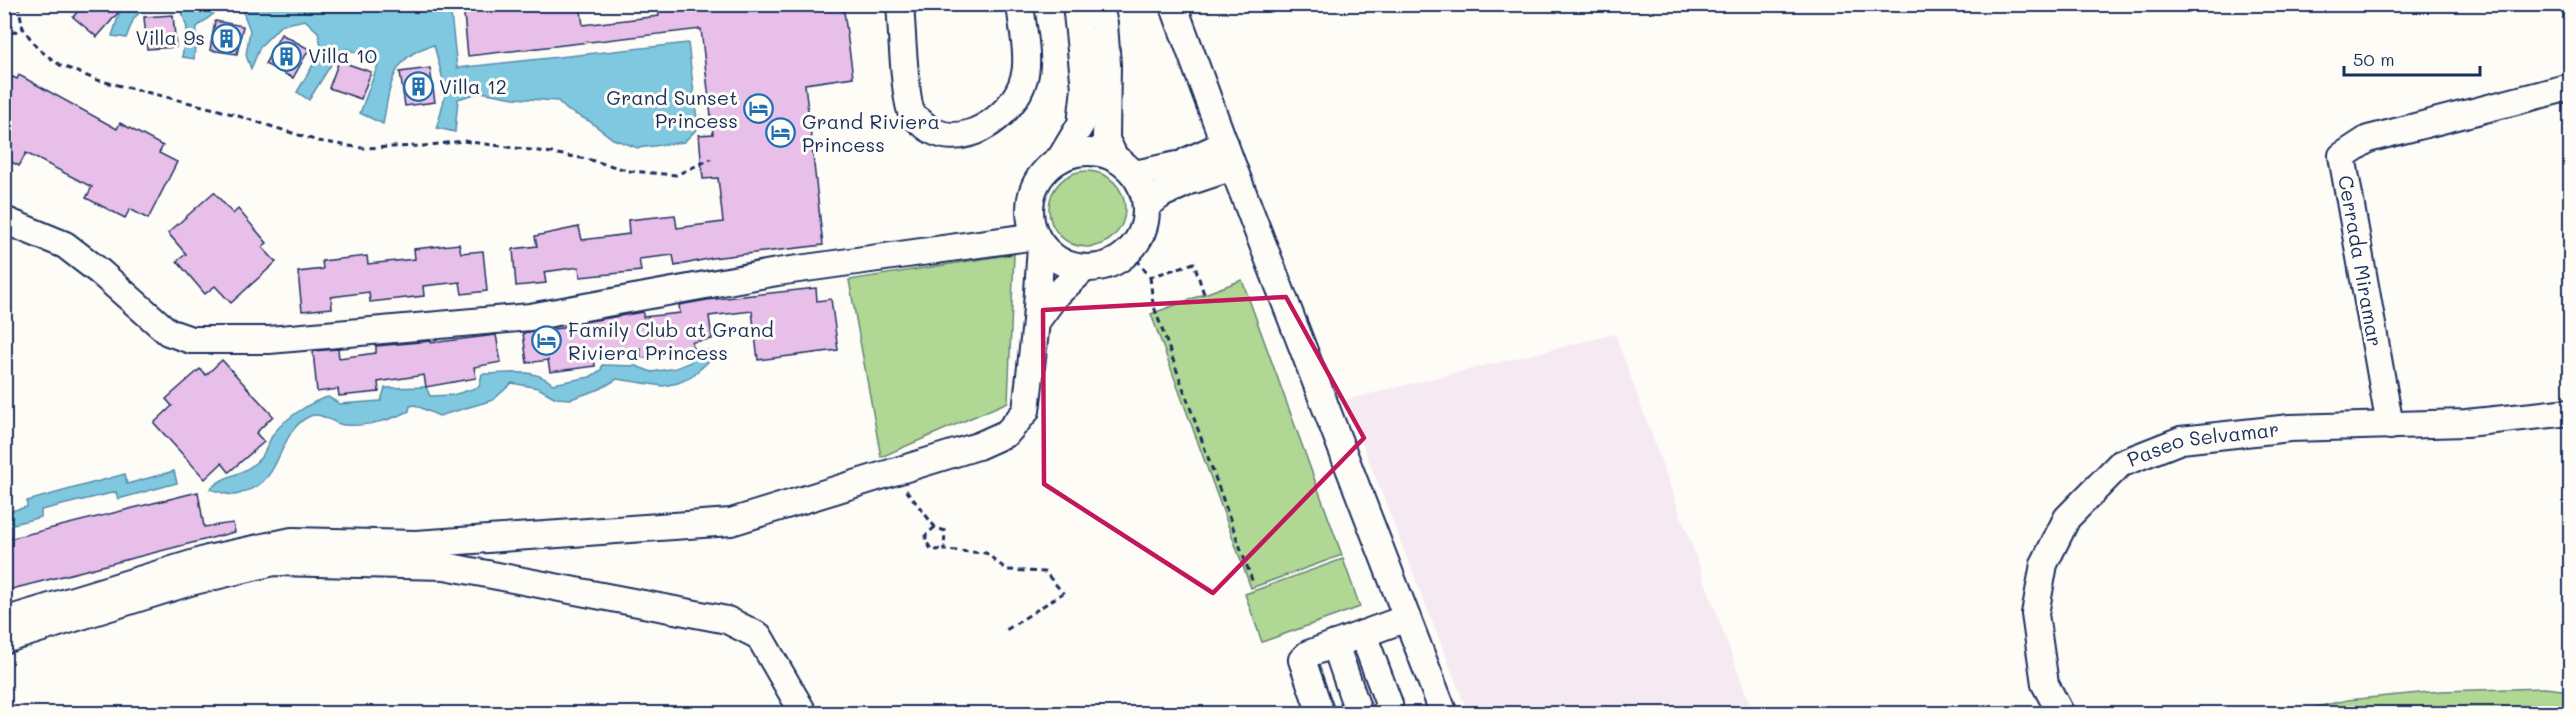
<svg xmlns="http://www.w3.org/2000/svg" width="2575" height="718" viewBox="0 0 2575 718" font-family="Mali,sans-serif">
<rect width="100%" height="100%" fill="#fdfcf7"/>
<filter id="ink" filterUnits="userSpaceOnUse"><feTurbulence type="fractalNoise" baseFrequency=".0167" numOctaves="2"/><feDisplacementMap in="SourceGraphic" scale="12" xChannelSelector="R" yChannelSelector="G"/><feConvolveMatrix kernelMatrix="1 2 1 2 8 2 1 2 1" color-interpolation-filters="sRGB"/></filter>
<g filter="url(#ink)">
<!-- built -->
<polygon fill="#f6eaf2" points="1615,334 1753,713 1468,713 1345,400"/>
<!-- green -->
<g fill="#b0d793" stroke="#668378" stroke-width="1.5">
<circle cx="1087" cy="209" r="38"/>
<polygon points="1014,254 1008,402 881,457 849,280"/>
<polygon points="1242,280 1342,555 1251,588 1151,314"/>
<polygon points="1343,559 1360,607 1262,642 1245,594"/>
<polygon points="2545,688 2570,691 2570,713 2291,713 2347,700 2440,691"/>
</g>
<!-- water -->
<g fill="#7fc8df" stroke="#578bab" stroke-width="1.5">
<polygon points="122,5 148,5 134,18 126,38 112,36"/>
<path d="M180 5H450L457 68 688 43 698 128 684 142 638 148 613 139 589 121 567 110 558 101 514 98 481 92 458 99 455 132 437 128 446 91 434 45C391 55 390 86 383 124L360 113 379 62 347 49 332 63 309 100 297 92 322 50 318 32 305 20 281 25 260 47 251 69 246 55 250 30 241 7 221 8 197 27 194 59 182 57 187 28Z"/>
<path d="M709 350 708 362 691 377 678 383 663 386 617 379 600 389 571 399 556 398 538 388 512 383 493 400 439 416 415 405 410 406 409 411C392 420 364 427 345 425 334 425 322 411 310 416 276 432 284 480 246 491 242 493 237 495 233 495 225 494 217 491 210 489 225 474 239 477 254 464 267 454 266 445 274 433 285 419 311 401 328 397L340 404 381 401 385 388 426 387 430 396 453 395 479 387 482 374C508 375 531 366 553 384L590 377 601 370 602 365 636 366 652 372 676 368 691 362 694 352Z"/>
<polygon points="174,471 177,483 118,499 116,492 41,510 41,517 5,526 5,512 27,507 27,501 125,474 127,484"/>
</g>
<!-- building -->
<g fill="#e7bfe8" stroke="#1b2f5e" stroke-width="1.5">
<polygon points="84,4 108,4 118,13 97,37 73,17"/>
<polygon points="463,4 580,4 583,25 659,16 658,4 843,4 853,77 805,84 823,245 712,258 675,266 673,255 639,259 641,271 580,277 579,267 544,272 546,283 516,286 513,249 537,246 535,236 579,227 582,240 629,234 628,220 675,215 677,228 723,222 718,178 703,179 699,135 713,134 701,29 468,56"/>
<polygon points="173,15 176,47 147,49 144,17"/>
<polygon points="215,21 243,26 237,54 210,50"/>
<polygon points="281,34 309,49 293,78 265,64"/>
<polygon points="339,61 371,72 361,99 329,88"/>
<polygon points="430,68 435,102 405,106 400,72"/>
<polygon points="4,73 17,79 19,75 117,129 120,123 163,146 159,153 177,162 148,219 130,209 125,218 86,198 92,187 26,153 19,166 4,158"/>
<polygon points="214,192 233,214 238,209 267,243 262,247 276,262 231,303 215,286 205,294 177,261 186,254 168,233"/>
<polygon points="459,244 461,253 483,251 487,291 462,294 460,282 423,286 424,296 370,302 369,292 331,297 332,308 302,311 298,272 323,269 322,261 367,256 368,264 415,259 414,249"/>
<polygon points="816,288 817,301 831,299 838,350 758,360 752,311 709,316 712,339 692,342 694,352 641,358 640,348 594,354 595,366 550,372 548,360 527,363 523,333 584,325 584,322 643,312 643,317 680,313 679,305 707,300"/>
<polygon points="496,335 501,362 474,367 476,378 426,387 424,375 378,382 379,392 339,396 338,389 317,392 313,351 338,349 339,358 376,353 376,346 431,341 431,343"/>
<polygon points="222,360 273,416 256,433 264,442 229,472 222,463 205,479 154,423 172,406 166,399 200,369 206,375"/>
<polygon points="198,492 204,527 233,523 235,532 4,591 4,540"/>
</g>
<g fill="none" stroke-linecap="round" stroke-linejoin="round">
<defs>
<g id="minor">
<path d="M900 4C902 26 904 98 912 114 914 117 920 121 922 123 957 157 1014 117 1024 78 1030 58 1022 25 1020 4"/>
<polyline points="1099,4 1104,24 1107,64 1106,140 1115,158"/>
<polyline points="1173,4 1233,167 1444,714"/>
<circle cx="1088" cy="210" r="58"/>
<polyline points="1060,159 1081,124 1085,88 1076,4"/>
<polyline points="1187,161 1225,144"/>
<polyline points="1135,174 1177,165"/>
<polyline points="1194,180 1233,167"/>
<polyline points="1146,206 1162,194 1184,184"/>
<polyline points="4,220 65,245 100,272 168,332 191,340 269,340 530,317 777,272 1036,236"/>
<polyline points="1036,322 1055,296 1084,269"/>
<polyline points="2390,426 2342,156 2368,139 2570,87"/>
<polyline points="4,621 208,559 292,541 416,544 731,522 978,446 1007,433 1026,411 1036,322 1041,246"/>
<polyline points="1363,634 1389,704 1385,714"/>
<polyline points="4,640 190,582 274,562 445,566 727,620 759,636 804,714"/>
<polyline points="1335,644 1359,714"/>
<polyline points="1321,714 1302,660 1308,654 1407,618"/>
<path id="s1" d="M2061 714 2045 684 2035 614 2044 564 2067 518 2120 464 2181 440 2290 428 2466 423 2570 412"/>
</g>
</defs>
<!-- minor casing -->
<use href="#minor" stroke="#1b2f5e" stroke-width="30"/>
<!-- path -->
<g stroke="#1b2f5e" stroke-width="3" stroke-dasharray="6 4.5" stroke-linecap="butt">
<polyline points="18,4 23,28 37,48 60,65 97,80 219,110 318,141 362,148 423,146 463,141 546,152 587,159 630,171 676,175 711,159"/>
<polyline points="4,40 10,34 23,28"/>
<polyline points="1130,251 1150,277 1194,263 1204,294"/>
<polyline points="1150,277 1153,304 1253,583"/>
<polyline points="906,490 935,527 945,531 944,550 986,553 1007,570 1045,572 1063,593 1006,630"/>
<polyline points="935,527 926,535 926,541 931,549 938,550 945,546"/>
</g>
<!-- minor -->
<use href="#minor" stroke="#fdfcf7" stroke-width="26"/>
</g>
</g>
<!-- marked area -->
<path fill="none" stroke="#c2185b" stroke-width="4.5" stroke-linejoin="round" d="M1286 297 1364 438 1213 593 1044 484 1043 310Z"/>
<!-- icons -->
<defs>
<symbol id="building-ring" viewBox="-11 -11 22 22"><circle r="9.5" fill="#fdfcf7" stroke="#1f6fb2" stroke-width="1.5"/><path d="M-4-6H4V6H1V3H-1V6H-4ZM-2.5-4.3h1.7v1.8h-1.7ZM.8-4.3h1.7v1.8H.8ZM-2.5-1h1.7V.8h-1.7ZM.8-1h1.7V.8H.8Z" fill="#1f6fb2"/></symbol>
<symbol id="hotel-ring" viewBox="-11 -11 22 22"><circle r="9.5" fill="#fdfcf7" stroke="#1f6fb2" stroke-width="1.5"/><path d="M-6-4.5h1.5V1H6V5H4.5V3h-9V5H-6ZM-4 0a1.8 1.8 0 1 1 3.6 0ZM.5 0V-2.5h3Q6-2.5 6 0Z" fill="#1f6fb2"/></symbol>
</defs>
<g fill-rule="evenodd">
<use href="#building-ring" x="210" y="22" width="33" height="33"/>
<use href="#building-ring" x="270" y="40" width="33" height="33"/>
<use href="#building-ring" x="402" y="70" width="33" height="33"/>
<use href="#hotel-ring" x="742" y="92" width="33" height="33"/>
<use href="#hotel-ring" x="764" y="116" width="33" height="33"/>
<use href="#hotel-ring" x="530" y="324" width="33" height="33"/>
</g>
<g text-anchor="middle" stroke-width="6" stroke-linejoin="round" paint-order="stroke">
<!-- poi labels -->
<g font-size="20" fill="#1b2f5e" stroke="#fdfcf7" text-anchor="start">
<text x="205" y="45" text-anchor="end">Villa 9s</text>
<text x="308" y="63">Villa 10</text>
<text x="439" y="94">Villa 12</text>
<text x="738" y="105" text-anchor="end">Grand Sunset<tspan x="738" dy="23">Princess</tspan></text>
<text x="802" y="129">Grand Riviera<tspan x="802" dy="23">Princess</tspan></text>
<text x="568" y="337">Family Club at Grand<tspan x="568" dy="23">Riviera Princess</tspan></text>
</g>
<!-- street labels -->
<g font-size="20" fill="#1b2f5e" stroke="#fdfcf7">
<text transform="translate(2360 261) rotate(80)" y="7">Cerrada Miramar</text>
<text dy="7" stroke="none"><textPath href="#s1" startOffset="369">Paseo Selvamar</textPath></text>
</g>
</g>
<!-- margin -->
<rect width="2575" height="718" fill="none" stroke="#fdfcf7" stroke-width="24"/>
<rect x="12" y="12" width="2551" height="694" fill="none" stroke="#1b2f5e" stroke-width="2" filter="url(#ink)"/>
<!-- scale -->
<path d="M2344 66v9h136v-9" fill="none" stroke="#1b2f5e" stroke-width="3"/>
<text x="2353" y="66" font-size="18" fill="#1b2f5e" stroke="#fdfcf7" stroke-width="4.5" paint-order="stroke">50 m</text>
</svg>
